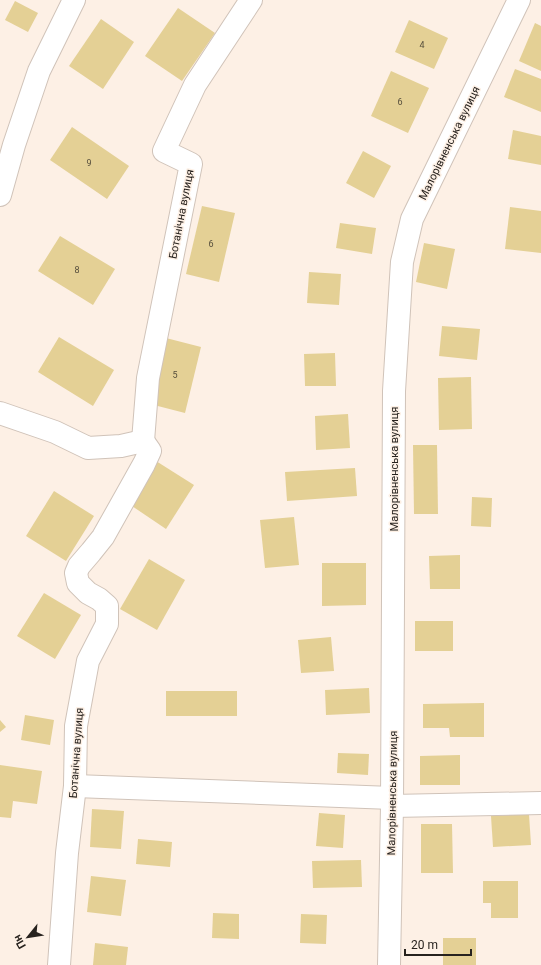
<svg xmlns="http://www.w3.org/2000/svg" width="541" height="965" viewBox="0 0 541 965" font-family="Roboto,sans-serif">
<rect width="100%" height="100%" fill="#fdf0e5"/>
<!-- building -->
<g fill="#e4d095">
<polygon points="15,1 38,13 28,32 5,20"/>
<polygon points="178,8 215,33 182,81 145,56"/>
<polygon points="101,19 134,42 103,89 69,66"/>
<polygon points="409,20 448,38 434,69 395,52"/>
<polygon points="535,23 541,26 541,71 519,61"/>
<polygon points="515,69 541,79 541,112 504,97"/>
<polygon points="391,71 429,88 408,133 371,116"/>
<polygon points="72,127 129,166 107,199 50,160"/>
<polygon points="513,130 541,136 541,165 508,159"/>
<polygon points="363,151 391,166 374,198 346,183"/>
<polygon points="202,206 235,213 219,282 186,274"/>
<polygon points="510,207 541,211 541,253 505,249"/>
<polygon points="340,223 376,228 372,254 336,248"/>
<polygon points="60,236 115,269 93,305 38,271"/>
<polygon points="424,243 455,249 447,289 416,282"/>
<polygon points="309,272 341,274 339,305 307,303"/>
<polygon points="442,326 480,329 477,360 439,356"/>
<polygon points="59,337 114,370 93,406 38,372"/>
<polygon points="166,338 201,347 185,413 150,404"/>
<polygon points="335,353 336,386 305,386 304,354"/>
<polygon points="471,377 472,429 439,430 438,378"/>
<polygon points="348,414 350,448 316,450 315,416"/>
<polygon points="413,445 437,445 438,514 414,514"/>
<polygon points="156,461 194,485 166,529 129,504"/>
<polygon points="355,468 357,496 287,501 285,472"/>
<polygon points="54,491 94,516 66,561 26,536"/>
<polygon points="472,497 492,498 491,527 471,526"/>
<polygon points="294,517 299,565 265,568 260,520"/>
<polygon points="460,555 460,589 430,589 429,556"/>
<polygon points="149,559 185,580 157,630 120,609"/>
<polygon points="322,563 366,563 366,605 322,606"/>
<polygon points="44,593 81,615 55,659 17,636"/>
<rect x="415" y="621" width="38" height="30"/>
<polygon points="331,637 334,671 301,673 298,640"/>
<polygon points="369,688 370,713 326,715 325,690"/>
<rect x="166" y="691" width="71" height="25"/>
<polygon points="484,703 484,737 450,737 449,728 423,728 423,704"/>
<polygon points="25,715 54,720 50,745 21,740"/>
<polygon points="0,720 6,727 0,732"/>
<polygon points="338,753 369,754 368,775 337,773"/>
<polygon points="460,755 460,785 420,785 420,756"/>
<polygon points="0,765 42,771 37,804 13,801 11,818 0,817"/>
<polygon points="92,809 124,811 121,849 90,847"/>
<polygon points="319,813 345,815 343,848 316,846"/>
<polygon points="529,814 531,845 493,847 491,816"/>
<polygon points="421,824 452,824 453,873 421,873"/>
<polygon points="138,839 172,842 170,867 136,864"/>
<polygon points="361,860 362,887 313,888 312,861"/>
<polygon points="91,876 126,880 121,916 87,912"/>
<polygon points="483,881 518,881 518,918 491,918 491,903 483,903"/>
<polygon points="213,913 239,914 239,939 212,938"/>
<polygon points="301,914 327,915 326,944 300,943"/>
<rect x="443" y="938" width="33" height="27"/>
<polygon points="95,943 128,947 126,965 93,965"/>
</g>
<g fill="none" stroke-linecap="round" stroke-linejoin="round">
<defs>
<g id="street">
<polyline points="0,195 14,145 39,71 74,0"/>
<polyline points="0,413 55,432 88,448 121,446 143,441 150,451 144,464 103,537 91,552 79,566 76,573 78,583 88,593 99,599 107,606 107,624 88,661 76,726 75,786 67,853 59,965"/>
<polyline points="143,441 148,378 191,164 164,151 195,85 251,0"/>
<polyline points="75,786 392,798"/>
<polyline points="392,806 541,803"/>
</g>
<polyline id="secondary" points="389,965 392,806 394,391 402,262 412,219 519,0"/>
</defs>
<!-- street casing -->
<use href="#street" stroke="#d0c3b9" stroke-width="24"/>
<!-- secondary casing -->
<use href="#secondary" stroke="#d0c3b9" stroke-width="24"/>
<!-- street -->
<use href="#street" stroke="#fff" stroke-width="22"/>
<!-- secondary -->
<use href="#secondary" stroke="#fff" stroke-width="22"/>
</g>
<g text-anchor="middle" stroke-width="3" stroke-linejoin="round" paint-order="stroke">
<!-- number labels -->
<g font-size="9" fill="#564e3c">
<text x="422" y="48">4</text>
<text x="400" y="105">6</text>
<text x="89" y="166">9</text>
<text x="211" y="247">6</text>
<text x="77" y="273">8</text>
<text x="175" y="378">5</text>
</g>
<!-- street labels -->
<g font-size="11" fill="#27221e" stroke="#fdf0e5">
<text transform="translate(449 143) rotate(-64)" y="4">Малорівненська вулиця</text>
<text transform="translate(181 214) rotate(-79)" y="4">Ботанічна вулиця</text>
<text transform="translate(394 469) rotate(-90)" y="4">Малорівненська вулиця</text>
<text transform="translate(76 753) rotate(-86)" y="4">Ботанічна вулиця</text>
<text transform="translate(392 793) rotate(-89)" y="4">Малорівненська вулиця</text>
</g>
</g>
<!-- north arrow -->
<g transform="translate(28 937) rotate(240)" stroke="#fdf0e5" stroke-width="3" paint-order="stroke">
<path d="M0-3L7 15L0 10L-7 15Z" fill="#27221e"/>
<text y="-6" font-size="11" font-weight="bold" text-anchor="middle" fill="#27221e">Пн</text>
</g>
<!-- scale -->
<path d="M405 949v6h66v-6" fill="none" stroke="#27221e" stroke-width="2"/>
<text x="411" y="949" font-size="12" fill="#27221e" stroke="#fdf0e5" stroke-width="3" paint-order="stroke">20 m</text>
</svg>
